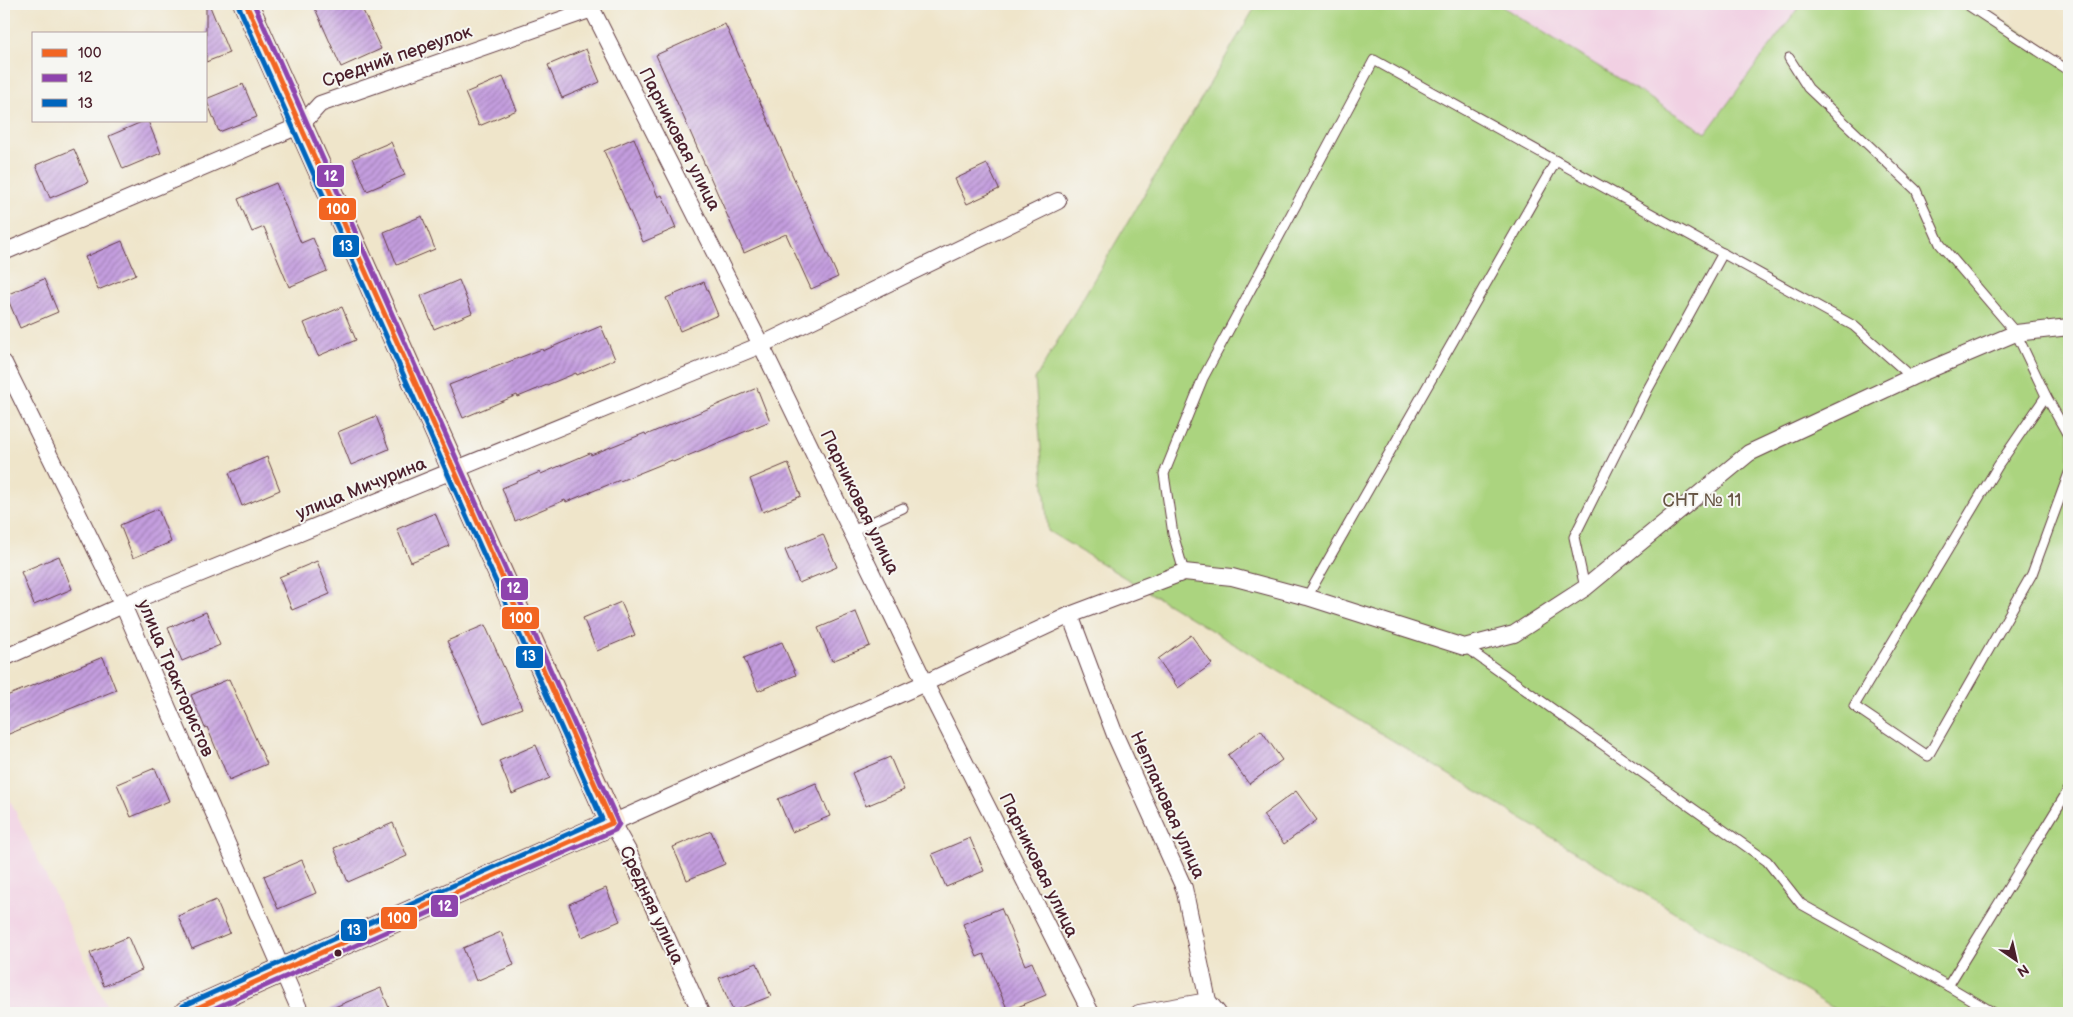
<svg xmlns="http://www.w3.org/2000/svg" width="2073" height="1017" viewBox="0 0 2073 1017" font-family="'Balsamiq Sans',sans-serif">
<defs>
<pattern id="building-hatch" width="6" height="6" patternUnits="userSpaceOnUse" patternTransform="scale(1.25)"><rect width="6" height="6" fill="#c49edf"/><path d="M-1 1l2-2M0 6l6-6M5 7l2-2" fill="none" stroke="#a180b5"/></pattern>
</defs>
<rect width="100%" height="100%" fill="#f6f6f2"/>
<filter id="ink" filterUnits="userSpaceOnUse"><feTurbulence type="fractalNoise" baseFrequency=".02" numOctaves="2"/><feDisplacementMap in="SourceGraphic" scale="10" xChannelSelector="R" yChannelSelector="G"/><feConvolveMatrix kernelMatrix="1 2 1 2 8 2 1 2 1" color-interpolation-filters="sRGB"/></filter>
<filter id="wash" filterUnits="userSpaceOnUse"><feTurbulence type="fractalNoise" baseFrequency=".0096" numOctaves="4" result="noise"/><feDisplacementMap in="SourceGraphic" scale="20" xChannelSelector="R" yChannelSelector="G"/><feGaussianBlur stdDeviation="1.12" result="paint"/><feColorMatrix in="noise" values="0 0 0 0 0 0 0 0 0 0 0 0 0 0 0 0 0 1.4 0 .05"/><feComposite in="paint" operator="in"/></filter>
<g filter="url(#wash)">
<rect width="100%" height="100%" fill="#efe5ca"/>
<!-- built -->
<g fill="#f1d0e3">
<polygon points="1498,4 1801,4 1706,133"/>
<polygon points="5,789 110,1013 4,1013"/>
</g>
<!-- garden -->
<polygon fill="#abd47f" stroke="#7a7a55" points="1257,4 1498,4 1706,133 1801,4 1978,4 2069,63 2069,1013 1841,1013 1048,531 1035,379"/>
<g id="blocks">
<!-- building -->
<g fill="url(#building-hatch)">
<polygon points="206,4 209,4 229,53 206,62"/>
<polygon points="313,4 360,4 381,49 341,67"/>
<polygon points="725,24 838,277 811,289 786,234 744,253 656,55"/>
<polygon points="586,49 600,82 562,98 548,65"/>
<polygon points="503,77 517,110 479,126 465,93"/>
<polygon points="243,84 257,117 219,132 206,99"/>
<polygon points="144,121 148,121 161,153 123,169 109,136"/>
<polygon points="634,138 658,197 662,195 676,228 643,242 604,151"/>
<polygon points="391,142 405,175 367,191 353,158"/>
<polygon points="74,149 88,182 50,198 36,165"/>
<polygon points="987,164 999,189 967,204 955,179"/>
<polygon points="276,183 301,243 313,238 327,271 289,287 264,227 252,232 238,199"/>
<polygon points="422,216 435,249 397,265 384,232"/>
<polygon points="122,241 136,274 98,290 85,257"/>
<polygon points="44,279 58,312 20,328 6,295"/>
<polygon points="459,280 472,313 434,329 421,296"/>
<polygon points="704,282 718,315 680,331 666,298"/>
<polygon points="342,307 356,340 318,356 304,323"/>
<polygon points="601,326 615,359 577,375 576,373 518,397 517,395 463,418 449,385 542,349 543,351"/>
<polygon points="757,388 770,421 673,462 672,460 620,481 620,480 566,502 565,500 515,521 502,488 540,472 541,474 590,453 591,455 645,433 646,435"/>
<polygon points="376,416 389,449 351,465 338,432"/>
<polygon points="267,457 280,490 242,506 229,473"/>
<polygon points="788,463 801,496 763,512 750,479"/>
<polygon points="158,509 171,542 133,558 120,525"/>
<polygon points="435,513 449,546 411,562 397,529"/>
<polygon points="823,534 837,567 799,583 785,550"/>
<polygon points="59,556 72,589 34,605 21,572"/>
<polygon points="317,561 330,594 292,610 279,577"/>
<polygon points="621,602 635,635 597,651 583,618"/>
<polygon points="206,612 220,645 182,661 168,628"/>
<polygon points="856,612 870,646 832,661 818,628"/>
<polygon points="485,625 522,708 484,723 447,641"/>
<polygon points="1191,635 1212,664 1178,688 1158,659"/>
<polygon points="782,642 796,675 758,691 744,658"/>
<polygon points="103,657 116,690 4,736 4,697"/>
<polygon points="229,679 267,764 229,780 207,727 205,728 191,695"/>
<polygon points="1261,730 1282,760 1249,784 1228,755"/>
<polygon points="536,745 550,778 512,794 499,761"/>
<polygon points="890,757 904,790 866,806 852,773"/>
<polygon points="155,768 169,801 131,817 117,784"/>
<polygon points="816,783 830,816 792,832 778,799"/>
<polygon points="1296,791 1317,820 1284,844 1263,815"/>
<polygon points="393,823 407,856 348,882 334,848"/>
<polygon points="711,831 725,864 687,880 673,847"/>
<polygon points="970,838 984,871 946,887 932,854"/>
<polygon points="302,860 316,893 278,909 264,876"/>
<polygon points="606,888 620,921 582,937 569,904"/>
<polygon points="216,900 230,933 192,949 178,916"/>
<polygon points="1001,908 1025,965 1032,962 1046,995 1008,1011 984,954 977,957 963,924"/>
<polygon points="501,932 514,965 476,981 463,948"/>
<polygon points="128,937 142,970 104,986 90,953"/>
<polygon points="757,963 771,996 733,1011 719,978"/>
<polygon points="381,988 391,1013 320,1013"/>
</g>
</g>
</g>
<g filter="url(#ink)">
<use href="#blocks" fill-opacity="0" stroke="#633d43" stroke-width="1"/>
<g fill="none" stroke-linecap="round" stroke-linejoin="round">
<defs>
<g id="lane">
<polyline points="1966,4 2069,71"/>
<polyline points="1789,58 1808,88 1916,190 1940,244 2016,333 2046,396 2069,437"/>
<polyline points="2046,396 1998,466 1854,706 1928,756 2032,574 2069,473"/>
<polyline points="852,531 903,508"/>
<polyline points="1184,572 1173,534 1164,474 1203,378 1374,60 1854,326 1912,377"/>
<polyline points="1585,588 1574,537 1648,389 1723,253"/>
<polyline points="1307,597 1556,161"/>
<polyline points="1465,647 1767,861 1801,904 1948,986 2069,789"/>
<polyline points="1948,986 1994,1013"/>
</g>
<g id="street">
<polyline points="4,252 301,125 320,104 592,9 761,345 925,683 1091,1013"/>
<polyline points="4,363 123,605 301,1013"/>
<polyline points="1070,615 1115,735 1184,888 1208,1001 1218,1013"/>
<polyline points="4,658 123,605 761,345 1058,201"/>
<polyline points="701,1013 628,851 612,823 925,683 1070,615 1184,572 1232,577 1307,597 1464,647 1514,634 1585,588 1749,453 1912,377 2016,333 2069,327"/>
<polyline points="1139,1013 1208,1001"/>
</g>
<polyline id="secondary" points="186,1013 612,823 246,4"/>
</defs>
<!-- lane casing -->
<use href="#lane" stroke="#633d43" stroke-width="11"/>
<!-- street casing -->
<use href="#street" stroke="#633d43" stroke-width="18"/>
<!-- secondary casing -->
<use href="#secondary" stroke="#633d43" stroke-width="26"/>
<!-- lane -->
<use href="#lane" stroke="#fff" stroke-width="9"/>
<!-- street -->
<use href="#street" stroke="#fff" stroke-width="16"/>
<!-- secondary -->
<use href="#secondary" stroke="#fce5cf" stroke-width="24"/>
<defs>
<g id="bus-1">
<polyline points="246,4 612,823"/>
<polyline points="186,1013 612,823"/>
</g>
<polyline id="bus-2" points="204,1013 615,830 619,824 254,4"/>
<polyline id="bus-3" points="183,1006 602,819 239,7"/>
</defs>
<!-- bus-1 casing -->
<use href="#bus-1" stroke="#f6f6f2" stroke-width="9"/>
<!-- bus-2 casing -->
<use href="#bus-2" stroke="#f6f6f2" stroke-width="9"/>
<!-- bus-3 casing -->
<use href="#bus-3" stroke="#f6f6f2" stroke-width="9"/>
<!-- bus-1 -->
<use href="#bus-1" stroke="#f26522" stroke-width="5"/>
<!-- bus-2 -->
<use href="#bus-2" stroke="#8e44ad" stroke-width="5"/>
<!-- bus-3 -->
<use href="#bus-3" stroke="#0065bd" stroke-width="5"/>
</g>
</g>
<!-- markers -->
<circle fill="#4a1f2b" stroke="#f6f6f2" stroke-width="2" cx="338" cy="953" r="4.5"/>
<g text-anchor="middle" stroke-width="4" stroke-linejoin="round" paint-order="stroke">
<!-- street labels -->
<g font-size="18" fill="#4a1f2b" stroke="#f6f6f2">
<text transform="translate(397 56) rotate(-19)" y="6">Средний переулок</text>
<text transform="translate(680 139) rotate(63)" y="6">Парниковая улица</text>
<text transform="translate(361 488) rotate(-22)" y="6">улица Мичурина</text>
<text transform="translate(860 502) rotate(64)" y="6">Парниковая улица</text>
<text transform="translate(176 678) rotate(67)" y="6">улица Трактористов</text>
<text transform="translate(1168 805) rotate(66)" y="6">Неплановая улица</text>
<text transform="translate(1039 865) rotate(64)" y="6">Парниковая улица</text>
<text transform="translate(652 905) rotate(65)" y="6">Средняя улица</text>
</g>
<!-- park labels -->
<g font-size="18" fill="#675544" stroke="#f6f6f2">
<text x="1702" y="506">СНТ № 11</text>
</g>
</g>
<g stroke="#f6f6f2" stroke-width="2">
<rect x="316" y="164" width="29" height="24" rx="5" fill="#8e44ad"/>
<rect x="318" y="197" width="39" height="24" rx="5" fill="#f26522"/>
<rect x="332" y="234" width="28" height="24" rx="5" fill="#0065bd"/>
<rect x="500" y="577" width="29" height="24" rx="5" fill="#8e44ad"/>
<rect x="501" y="606" width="39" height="24" rx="5" fill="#f26522"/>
<rect x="515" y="645" width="29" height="24" rx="5" fill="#0065bd"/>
<rect x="430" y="894" width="29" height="24" rx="5" fill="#8e44ad"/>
<rect x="380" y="906" width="38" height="24" rx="5" fill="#f26522"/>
<rect x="340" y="918" width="28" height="24" rx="5" fill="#0065bd"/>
</g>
<g font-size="14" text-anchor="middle" font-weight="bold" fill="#fff">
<text x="331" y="181">12</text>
<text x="338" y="214">100</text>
<text x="346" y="251">13</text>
<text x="514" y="593">12</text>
<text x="521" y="623">100</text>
<text x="529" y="661">13</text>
<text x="445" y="911">12</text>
<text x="399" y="923">100</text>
<text x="354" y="935">13</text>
</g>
<!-- margin -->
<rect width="2073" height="1017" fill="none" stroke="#f6f6f2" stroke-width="20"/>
<!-- legend -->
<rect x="32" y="32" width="175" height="90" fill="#f6f6f2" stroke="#b1a0a2"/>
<rect x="42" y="49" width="25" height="8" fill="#f26522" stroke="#b1a0a2"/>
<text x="78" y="58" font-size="15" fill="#4a1f2b">100</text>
<rect x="42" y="74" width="25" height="8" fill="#8e44ad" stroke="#b1a0a2"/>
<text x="78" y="82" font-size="15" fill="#4a1f2b">12</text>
<rect x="42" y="99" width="25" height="8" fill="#0065bd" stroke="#b1a0a2"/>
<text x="78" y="108" font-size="15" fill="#4a1f2b">13</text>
<!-- north arrow -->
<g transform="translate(2016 960) rotate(146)" stroke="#f6f6f2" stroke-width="4" paint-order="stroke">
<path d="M0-4L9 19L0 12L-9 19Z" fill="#4a1f2b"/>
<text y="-8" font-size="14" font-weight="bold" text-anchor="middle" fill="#4a1f2b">N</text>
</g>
</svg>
